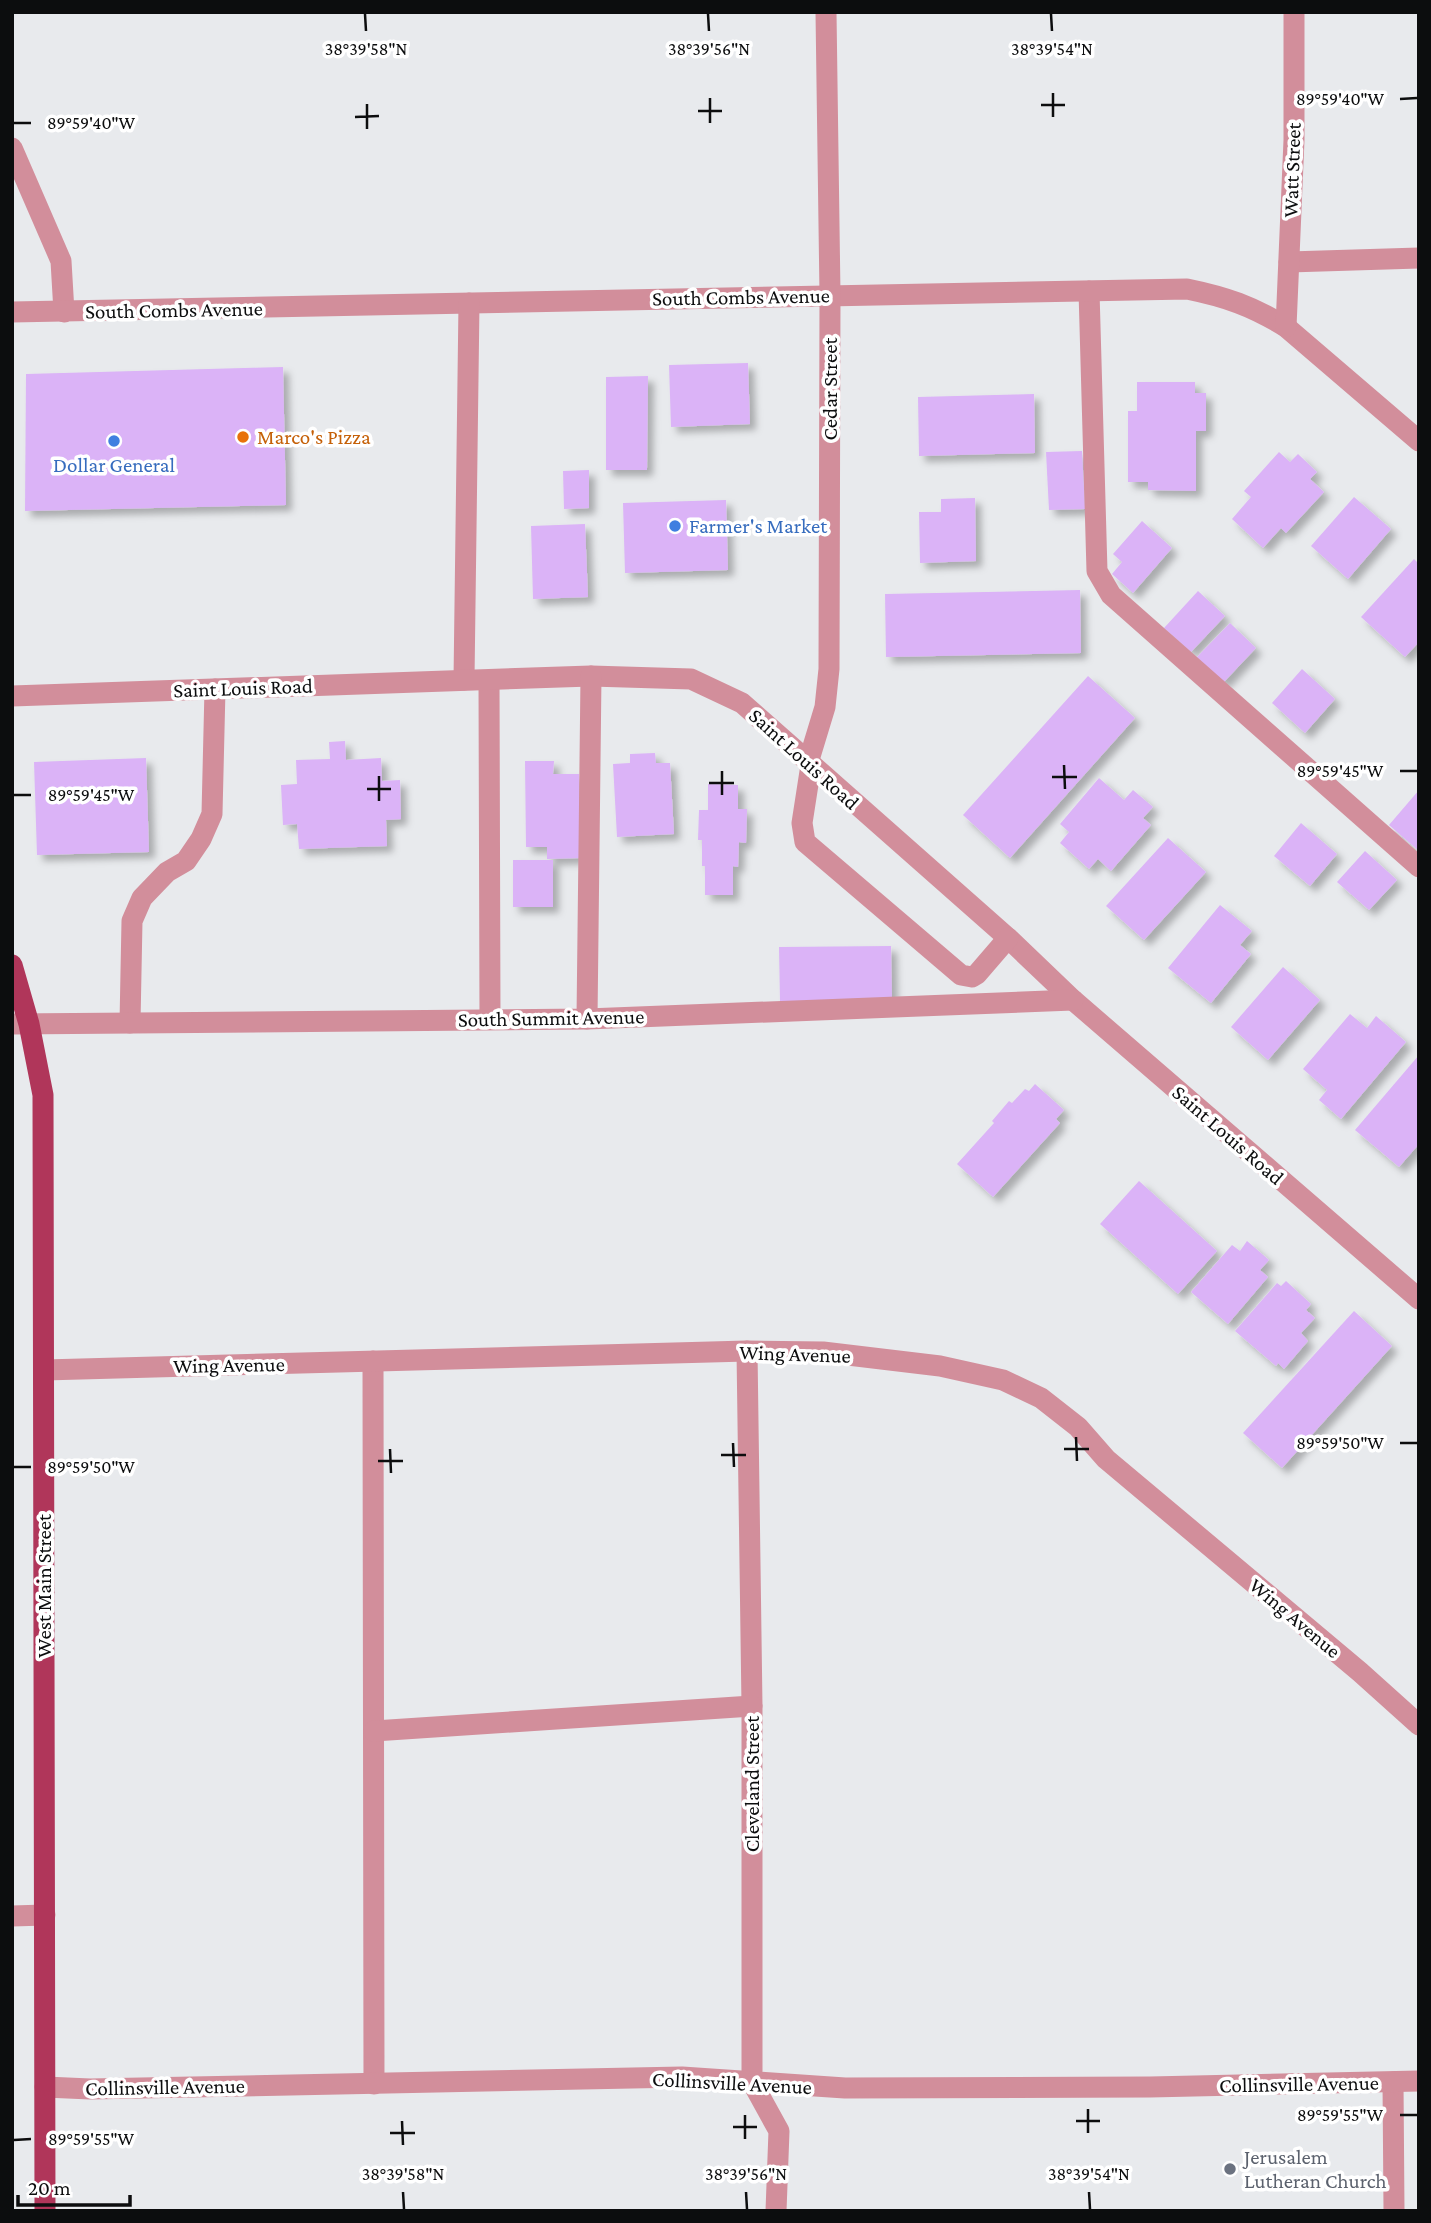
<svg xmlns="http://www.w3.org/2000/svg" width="1431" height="2223" viewBox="0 0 1431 2223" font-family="'Crimson Pro',serif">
<defs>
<filter id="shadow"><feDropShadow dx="6" dy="6" stdDeviation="3.5" flood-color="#0004"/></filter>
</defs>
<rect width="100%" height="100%" fill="#e8eaed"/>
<!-- building -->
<g fill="#dbb3f7" filter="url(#shadow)">
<polygon points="748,363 750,424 671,427 669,365"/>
<polygon points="283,367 286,505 25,511 26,374"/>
<polygon points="648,376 647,470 606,470 606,377"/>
<polygon points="1137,382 1195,382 1195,393 1206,393 1206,431 1196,431 1196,491 1148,490 1148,482 1128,482 1128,411 1137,411"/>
<polygon points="1034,394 1035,453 919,456 918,397"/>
<polygon points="1082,451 1085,509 1049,510 1046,452"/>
<polygon points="1279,452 1290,462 1298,454 1317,472 1310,479 1324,492 1286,533 1281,528 1263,548 1232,519 1251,497 1244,491"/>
<polygon points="589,470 589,508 564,509 563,471"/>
<polygon points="1354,497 1391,529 1348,579 1311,546"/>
<polygon points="975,498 976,561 920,563 919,512 941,512 941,499"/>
<polygon points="726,500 728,570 625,573 623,503"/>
<polygon points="1142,521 1172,548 1133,593 1112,574 1122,562 1113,554"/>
<polygon points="585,524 588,597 533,599 531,526"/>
<polygon points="1414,559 1419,564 1419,642 1405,657 1361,617"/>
<polygon points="1080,590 1081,653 886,657 885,594"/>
<polygon points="1198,591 1225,616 1191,652 1164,628"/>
<polygon points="1230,623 1256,648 1223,683 1196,658"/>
<polygon points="1302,669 1335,699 1305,733 1272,703"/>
<polygon points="1088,676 1135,718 1010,858 963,815"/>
<polygon points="345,741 346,760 381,758 382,781 400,780 401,819 386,820 387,846 299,849 297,824 283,825 281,785 297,784 296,760 330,759 329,742"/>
<polygon points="655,753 656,763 670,763 674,834 617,837 613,764 630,763 630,754"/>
<polygon points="146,758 149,852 37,855 34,762"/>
<polygon points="525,761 554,761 553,774 579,774 580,858 547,859 547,847 526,847"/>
<polygon points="1099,778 1124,800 1133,790 1153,807 1143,818 1151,825 1111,871 1098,859 1089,869 1060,843 1069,832 1060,824"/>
<polygon points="708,784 738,785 738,809 747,809 746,843 739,842 738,867 733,866 733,895 705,895 705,866 702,866 702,840 698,840 699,810 708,810"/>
<polygon points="1419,790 1419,851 1389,825"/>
<polygon points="1301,823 1337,854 1310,886 1274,856"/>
<polygon points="1168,838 1206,872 1144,940 1106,906"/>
<polygon points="1365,851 1397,880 1369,910 1337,882"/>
<rect x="513" y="860" width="40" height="47"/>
<polygon points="1220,905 1252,931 1240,945 1251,954 1211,1003 1168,968"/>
<polygon points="891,946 892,1001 780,1001 779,947"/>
<polygon points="1283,967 1320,1000 1268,1060 1231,1027"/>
<polygon points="1350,1014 1367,1028 1376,1016 1406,1042 1341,1119 1319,1100 1327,1090 1303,1069"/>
<polygon points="1419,1055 1419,1144 1399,1167 1355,1130"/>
<polygon points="1035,1084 1064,1110 1056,1119 1060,1123 993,1197 957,1164 994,1123 992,1121 1009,1101 1012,1103 1025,1089 1029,1091"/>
<polygon points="1139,1181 1217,1251 1178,1294 1100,1224"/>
<polygon points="1247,1241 1269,1260 1260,1270 1268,1277 1228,1324 1191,1292 1232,1245 1240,1251"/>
<polygon points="1286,1281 1311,1304 1306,1310 1315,1318 1301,1333 1308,1341 1284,1369 1278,1363 1276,1366 1235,1331 1277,1283 1281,1286"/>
<polygon points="1354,1311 1392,1346 1282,1468 1243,1433"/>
</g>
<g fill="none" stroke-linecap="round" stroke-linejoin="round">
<!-- minor -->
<g stroke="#d28e9b" stroke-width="21">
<polyline points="12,148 61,261 64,312"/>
<polyline points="1289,262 1419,258"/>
<polyline points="1089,291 1097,571 1111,595 1419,867"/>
<path d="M12 312 1187 289C1226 297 1252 306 1286 327L1419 441"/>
<polyline points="1286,327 1294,140 1294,12"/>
<polyline points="464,680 469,303"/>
<polyline points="489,680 490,1019"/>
<polyline points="12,696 591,676 691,679 742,703 1008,938 1073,1000 1419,1299"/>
<polyline points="808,763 825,707 829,669 830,295 826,12"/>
<polyline points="811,765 802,823 805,842 961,975 972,977 977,974 1008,938"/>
<polyline points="587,1019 591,676"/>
<polyline points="130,1023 132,921 142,898 167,872 186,861 201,839 212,814 215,689"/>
<polyline points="12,1024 587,1019 1073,1000"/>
<polyline points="747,1351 752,1706 752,2082 779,2131 776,2211"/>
<polyline points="373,1361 374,2084"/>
<polyline points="44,1370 747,1351 823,1352 940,1366 1003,1380 1041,1398 1078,1427 1106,1459 1360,1672 1419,1725"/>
<polyline points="374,1731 752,1706"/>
<polyline points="12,1916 45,1915"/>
<polyline points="1393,2082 1394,2211"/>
<polyline points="45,2087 90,2089 682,2077 845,2088 1150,2087 1419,2081"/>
</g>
<!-- major -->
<polyline stroke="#b0365a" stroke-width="21" points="12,965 29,1024 43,1095 45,2211"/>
</g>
<!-- ticks -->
<path fill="none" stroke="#0c0d0e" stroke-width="2.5" d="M365 14 366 31M708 14 709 31M1051 14 1052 31M1053 93V117M710 98V123M1400 99 1417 98M367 104V129M1041 105H1065M698 111H722M355 117 379 116M14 123H31M1064 765 1065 789M722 771V795M1400 771H1417M379 776V801M1052 777H1077M709 783H734M367 789H391M14 795H31M1076 1437 1077 1461M733 1443 734 1467M1400 1443H1417M390 1449 391 1473M1064 1449H1089M721 1455H746M378 1461H403M14 1467H31M1088 2109V2133M745 2115V2139M1400 2115H1417M402 2121 403 2145M1076 2121H1100M733 2127H757M390 2133H415M14 2140 31 2139M403 2192 404 2209M746 2192 747 2209M1089 2192 1090 2209"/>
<!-- markers -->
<circle fill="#e8710a" stroke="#fff" stroke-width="2.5" cx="243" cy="437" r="7"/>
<g fill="#3f7fe0" stroke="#fff" stroke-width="2.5">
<circle cx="114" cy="441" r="7"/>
<circle cx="675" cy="526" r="7"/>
</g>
<circle fill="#6b7280" stroke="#fff" stroke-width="2.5" cx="1230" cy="2169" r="7"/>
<g text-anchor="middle" stroke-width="7" stroke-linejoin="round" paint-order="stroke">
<!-- street labels -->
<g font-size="21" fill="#0c0d0e" stroke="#fff">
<text transform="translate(1292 170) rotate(-88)" y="7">Watt Street</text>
<text transform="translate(741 297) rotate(-1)" y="7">South Combs Avenue</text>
<text transform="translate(174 310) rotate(-1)" y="7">South Combs Avenue</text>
<text transform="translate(830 389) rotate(-90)" y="7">Cedar Street</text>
<text transform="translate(243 688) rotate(-2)" y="7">Saint Louis Road</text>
<text transform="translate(804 759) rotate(42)" y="7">Saint Louis Road</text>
<text transform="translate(551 1018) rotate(-1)" y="7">South Summit Avenue</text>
<text transform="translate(1228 1135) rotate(41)" y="7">Saint Louis Road</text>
<text transform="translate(795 1354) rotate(2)" y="7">Wing Avenue</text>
<text transform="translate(229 1365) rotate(-1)" y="7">Wing Avenue</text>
<text transform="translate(44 1586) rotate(-90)" y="7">West Main Street</text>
<text transform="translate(1295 1618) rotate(40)" y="7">Wing Avenue</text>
<text transform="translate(752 1784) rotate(-90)" y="7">Cleveland Street</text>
<text transform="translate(732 2083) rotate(3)" y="7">Collinsville Avenue</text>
<text transform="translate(1299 2084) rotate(-1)" y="7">Collinsville Avenue</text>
<text transform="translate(165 2087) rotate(-1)" y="7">Collinsville Avenue</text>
</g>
<!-- food labels -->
<g font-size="21" fill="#c56008" stroke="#fff" text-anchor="start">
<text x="257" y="444">Marco's Pizza</text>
</g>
<!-- shop labels -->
<g font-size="21" fill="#366cbe" stroke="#fff">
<text x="114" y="472">Dollar General</text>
<text x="689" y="533" text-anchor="start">Farmer's Market</text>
</g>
<!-- worship labels -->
<g font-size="21" fill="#5b616d" stroke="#fff" text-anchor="start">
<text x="1244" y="2164">Jerusalem<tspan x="1244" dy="24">Lutheran Church</tspan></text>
</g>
</g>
<g font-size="18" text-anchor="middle" fill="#0c0d0e" stroke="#fff" stroke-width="7" stroke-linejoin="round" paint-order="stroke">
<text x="366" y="55">38°39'58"N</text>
<text x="709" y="55">38°39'56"N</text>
<text x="1052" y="55">38°39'54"N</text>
<text x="1340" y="105">89°59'40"W</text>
<text x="91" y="129">89°59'40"W</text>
<text x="1340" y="777">89°59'45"W</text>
<text x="91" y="801">89°59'45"W</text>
<text x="1340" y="1449">89°59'50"W</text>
<text x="91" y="1473">89°59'50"W</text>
<text x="1340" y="2121">89°59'55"W</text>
<text x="91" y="2145">89°59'55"W</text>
<text x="403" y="2180">38°39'58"N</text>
<text x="746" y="2180">38°39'56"N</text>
<text x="1089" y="2180">38°39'54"N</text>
</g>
<!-- border -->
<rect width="1431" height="2223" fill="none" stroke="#0c0d0e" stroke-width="28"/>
<!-- scale -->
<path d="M18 2195v10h112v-10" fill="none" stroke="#0c0d0e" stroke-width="3.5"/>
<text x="28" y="2195" font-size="21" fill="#0c0d0e" stroke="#ffffff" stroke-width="5" paint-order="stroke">20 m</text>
</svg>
